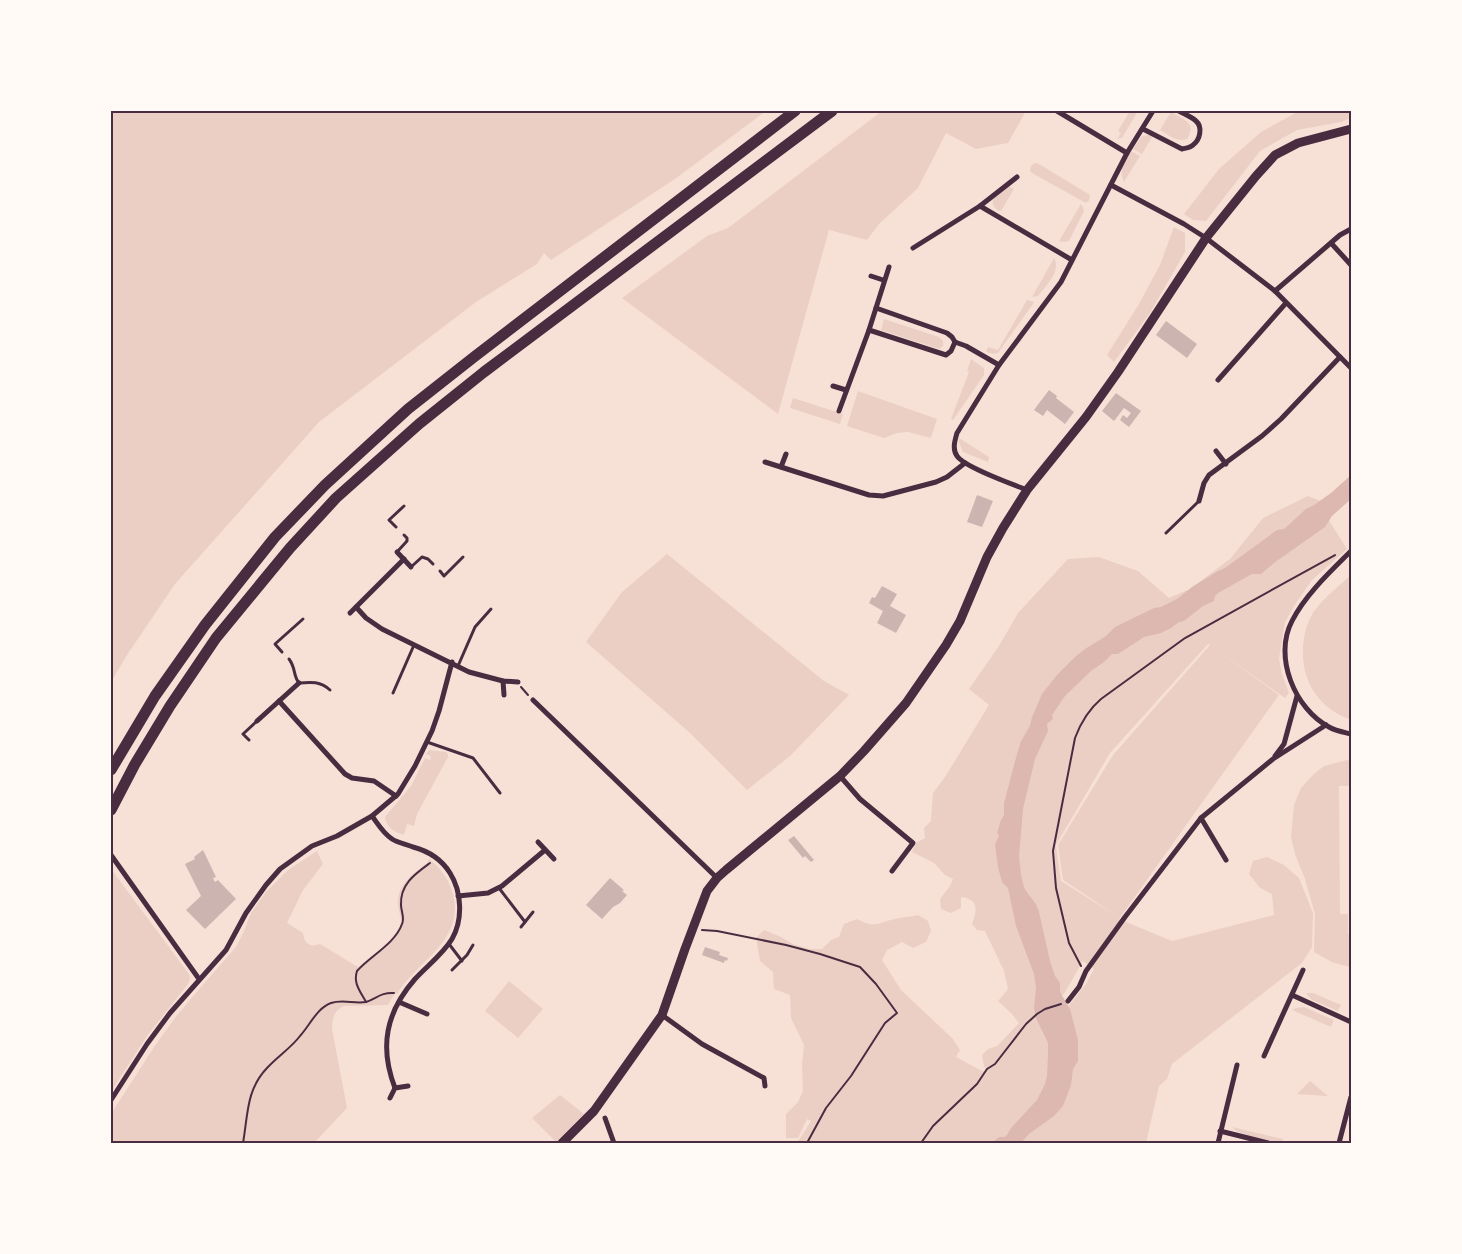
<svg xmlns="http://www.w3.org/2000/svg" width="1462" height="1254" viewBox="0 0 1462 1254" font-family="'Work Sans',sans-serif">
<rect width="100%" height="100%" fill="#f7e1d7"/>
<!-- green -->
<g fill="#ebcfc5" fill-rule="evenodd">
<polygon points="111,111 766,111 675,179 551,260 544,253 537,264 476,302 319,422 175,584 127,655 111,682"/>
<polygon points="882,111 1026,111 1008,143 976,149 946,133 918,188 879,224 867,240 829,230 778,414 622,298 707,236 728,228"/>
<polygon points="1130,111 1138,111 1122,138 1117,139 1121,133 1118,131"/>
<polygon points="1299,111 1351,111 1351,118 1341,122 1297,130 1260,151 1206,221 1193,220 1184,214 1219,169 1261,132"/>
<path d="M1171 112C1183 119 1198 123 1187 139 1177 143 1169 135 1160 130Z"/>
<polygon points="1149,135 1152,137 1142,154 1133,149 1142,136"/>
<path d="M1131 151 1140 156 1124 182C1118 170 1125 161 1131 151Z"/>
<polygon points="1035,163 1039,164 1090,195 1089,201 1085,203 1084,202 1032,173 1030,171 1031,166"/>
<path d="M1008 186 1014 189 1001 211H999C984 202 1000 192 1008 186Z"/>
<polygon points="1081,204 1083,207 1084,211 1069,241 1064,242 1059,241"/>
<polygon points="1174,227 1185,233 1185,252 1150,313 1114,362 1107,355 1139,304 1160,265"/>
<path d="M1054 258C1062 270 1046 286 1038 296L1032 297Z"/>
<path d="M1027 300 1034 302 1033 304 998 353C993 354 990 354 986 351L988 347 998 350Z"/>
<polygon points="884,319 939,337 943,341 943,346 939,349 881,330"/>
<polygon points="971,359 984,368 984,375 953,420 951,419 969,372 967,371"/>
<polygon points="858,391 937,419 931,438 908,432 897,433 884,438 847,426"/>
<polygon points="793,398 843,414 840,424 790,408"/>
<polygon points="959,438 989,457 988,462 963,452 959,442"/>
<path d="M1308 496 1323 502 1328 519 1347 549 1312 580 1296 603 1285 622 1279 659 1282 674 1289 693 1285 698 1218 651 1279 695 1119 919 1172 941 1274 915 1272 894 1260 888 1249 874 1253 861 1267 857 1284 865 1299 878 1313 913 1312 947 1302 963 1172 1064 1167 1079 1159 1086 1146 1143H797L811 1121 807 1119 798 1138H786V1114L798 1102 803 1091 802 1065 804 1045 791 1018 790 995 774 989 773 972 760 961 756 938 764 930 781 937 793 944 810 949H822L831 940 839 937 844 924 857 919C876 929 876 923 895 919 902 917 910 917 918 915L928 921 931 931 926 942 913 948 902 942 887 950 882 960 901 990 953 1039 960 1050 956 1057 982 1071H987L984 1066 982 1055 988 1049 997 1046 1019 1023 1012 1014 998 1001 1008 989 1004 971 985 931 977 930 972 924C977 910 979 899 961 897V908L951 913 941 909 940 899 950 886 953 879 945 875 934 863 912 852 916 843 925 838 924 828 931 821 933 793 945 777 989 705 969 689 999 646 1018 613 1068 559 1099 557 1138 571 1169 598 1190 589 1230 559 1263 518ZM1208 644 1210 645 1113 755 1058 845 1063 880 1117 916 1061 881 1056 845 1110 753ZM1083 961 1094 969 1086 984 1067 1008 1060 996 1064 994Z"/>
<polygon points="667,554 824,681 849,695 790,756 747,790 690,733 586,642 622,592"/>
<path d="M1351 575V720C1315 707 1298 675 1304 638 1306 628 1309 618 1315 610 1325 597 1339 586 1351 575Z"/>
<path d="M429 750 446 752 448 754V757L417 814 414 826 407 824 404 835C395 833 386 827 385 817L411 786 425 758 430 760 431 756 426 754Z"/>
<polygon points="1351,759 1351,783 1348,786 1339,786 1340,914 1348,914 1348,934 1351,935 1351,964 1349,967 1332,962 1314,952 1315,914 1305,879 1295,854 1291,837 1294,805 1301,788 1314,774 1324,766"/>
<path d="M317 851 323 864 303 890 287 923 303 933C304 943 310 948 320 944L358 967C372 955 392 943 400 926 403 920 399 913 398 906 396 885 413 874 427 863L429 859C441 868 449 880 453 894 465 941 418 960 397 994L395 993 388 1005 344 1006C334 1010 332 1019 332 1029L347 1108 314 1143H111V1114L154 1047 175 1018 194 995 236 947 244 931 251 913 266 892 288 870Z"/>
<polygon points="111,869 189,974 190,979 188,984 147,1036 111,1092"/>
<polygon points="509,981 543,1009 518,1038 485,1011"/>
<polygon points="1306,993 1313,993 1341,1005 1338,1011 1312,1000"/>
<polygon points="1304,1007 1334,1020 1331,1027 1292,1010 1296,1008"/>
<polygon points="1310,1081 1328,1096 1297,1094"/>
<polygon points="560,1095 584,1114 556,1142 532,1118"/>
<path d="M1232 1127 1283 1139 1282 1143C1269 1143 1240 1136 1232 1127Z"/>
</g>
<!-- water -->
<polygon fill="#dcb8b0" points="1351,475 1351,499 1332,516 1325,527 1274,563 1261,574 1252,574 1218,593 1215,596 1214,601 1203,606 1184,621 1179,622 1171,628 1161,633 1144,637 1118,654 1112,654 1104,662 1091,671 1065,696 1052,715 1053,719 1047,724 1048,731 1035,759 1023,809 1019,856 1021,875 1024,887 1026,891 1036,904 1039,912 1050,961 1055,976 1060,983 1060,992 1070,1009 1078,1040 1078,1061 1073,1069 1071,1085 1063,1106 1054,1116 1029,1134 1021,1143 992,1143 999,1137 1004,1137 1007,1135 1011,1128 1037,1100 1045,1084 1047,1076 1048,1055 1048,1043 1036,1018 1034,1008 1036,988 1034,974 1016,926 1008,888 1002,882 998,867 995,845 999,835 997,833 1001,820 1004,815 1004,803 1017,754 1021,741 1030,726 1032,717 1042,694 1057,675 1075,657 1085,649 1106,636 1115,627 1154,608 1161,607 1177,599 1192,587 1218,571 1225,568 1277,530 1284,529 1306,509 1314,505 1331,493"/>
<!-- building -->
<g fill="#ccb4b1">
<polygon points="1166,321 1197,344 1187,358 1156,335"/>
<polygon points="1049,390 1057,396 1056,398 1074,412 1065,424 1047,410 1043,416 1034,410"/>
<polygon points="1116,393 1141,411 1129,427 1120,420 1123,415 1127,418 1131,413 1124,408 1114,421 1102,411"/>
<polygon points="977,495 993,501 982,527 967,522"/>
<polygon points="882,586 897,594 890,606 906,615 896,633 877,623 883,611 869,603 872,597 875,598"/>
<polygon points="794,836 814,860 811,862 805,856 803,858 788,840"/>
<polygon points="203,850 216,877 213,878 215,882 218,880 236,899 205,929 186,910 201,896 185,864 195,859 194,857"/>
<polygon points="610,878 624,890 622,891 627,895 620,903 613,907 602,919 586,905"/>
<polygon points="705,947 720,952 719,955 728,958 727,961 725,960 724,963 702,955"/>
</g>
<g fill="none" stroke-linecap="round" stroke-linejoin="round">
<!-- path -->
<g stroke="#4a2c40" stroke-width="2">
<polyline points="521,687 528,695"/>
<polyline points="702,930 717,931 786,945 820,954 860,967 876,984 897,1013 885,1023 851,1076 826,1108 807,1143"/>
<path d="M1081 966 1069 943 1056 888 1053 851 1075 738C1081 722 1088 710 1101 699L1185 638 1335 555"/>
<path d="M366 1002C360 991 353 983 357 971 370 956 395 944 402 924 405 918 401 911 401 905 400 884 415 874 430 863"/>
<path d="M243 1143C248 1115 246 1090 267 1068 278 1056 291 1048 300 1036 310 1025 317 1008 331 1003 343 999 354 1004 366 1002 376 999 381 992 394 993"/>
<polyline points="921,1143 933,1126 977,1084 987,1069 995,1064 1026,1024 1037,1014 1045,1009 1061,1004"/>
</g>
<!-- service -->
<g stroke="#4a2c40" stroke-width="3">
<polyline points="396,527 389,520 404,506"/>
<polyline points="1166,533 1199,501"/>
<polyline points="397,552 407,541 407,538 404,535"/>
<polyline points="411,567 422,557 428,559 433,564"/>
<polyline points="440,571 444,576 463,557"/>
<polyline points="282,652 275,644 303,619"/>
<path d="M289 659C296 668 293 676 299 683 311 682 320 681 330 690"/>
<polyline points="458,666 475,627 491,609"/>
<polyline points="393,693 414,645"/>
<polyline points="249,740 243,734 257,721"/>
<polyline points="427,742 473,758 500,793"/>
<polyline points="499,888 525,922"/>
<polyline points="521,927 533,912"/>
<polyline points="449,944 462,961"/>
<polyline points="452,970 467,955 473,945"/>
</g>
<!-- minor -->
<g stroke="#4a2c40" stroke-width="5">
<polyline points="1057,111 1127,153"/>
<path d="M1143 129 1182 149C1186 148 1190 148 1193 145 1200 140 1203 127 1196 121 1192 117 1184 114 1179 111"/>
<polyline points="1111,185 1184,224 1206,238 1275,291 1351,368"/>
<polyline points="980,206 1072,260"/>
<polyline points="1331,243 1351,265"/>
<polyline points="913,248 980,206 1017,177"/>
<polyline points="871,276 883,280"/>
<polyline points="1275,291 1340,235 1351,229"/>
<polyline points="876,308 947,333 952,337 955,342 966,346 999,365"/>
<polyline points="869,330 946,355 951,351 955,342"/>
<polyline points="1218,380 1286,303"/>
<polyline points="833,386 846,390"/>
<polyline points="839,411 869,330 889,267"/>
<polyline points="1216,451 1226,464"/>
<polyline points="765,462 869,495 883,496 936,482 947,477 965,463"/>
<polyline points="781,467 786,454"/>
<path d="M1027 490C1012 484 964 467 957 456 952 449 955 440 957 433L999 365 1061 282 1127 153 1153 111"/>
<polyline points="1199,501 1204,483 1209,475 1262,436 1281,419 1340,357"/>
<path d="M1351 551C1331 571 1305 595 1292 621 1273 657 1295 709 1329 727 1336 731 1343 732 1351 734"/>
<polyline points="397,552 411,567"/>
<polyline points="356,607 366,618 382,629 469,672 503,681 518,682"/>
<polyline points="350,613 404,559"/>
<polyline points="503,681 504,695"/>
<polyline points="533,700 717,878"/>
<polyline points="279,701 345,774 352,778 374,781 396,796"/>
<polyline points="257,721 299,683"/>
<polyline points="1275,756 1284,744 1297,696"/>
<polyline points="840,776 860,799 913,843 892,871"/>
<path d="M372 816C378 824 383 833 392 839 398 843 406 844 413 847 428 851 442 860 450 873 462 892 463 920 452 939 443 954 427 966 415 979 386 1012 379 1047 395 1088"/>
<polyline points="1201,818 1226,860"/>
<polyline points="538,842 554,859"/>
<polyline points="111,855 199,979"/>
<polyline points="458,896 488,893 502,886 545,850"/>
<polyline points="1292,995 1351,1022"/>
<polyline points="1068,1001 1079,987 1086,971 1125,917 1201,818 1273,759 1326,725"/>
<polyline points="399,1002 427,1014"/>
<polyline points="662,1015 702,1044 764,1078 765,1086"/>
<polyline points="1264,1056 1303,970"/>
<polyline points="390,1098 395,1088 408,1086"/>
<polyline points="111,1100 147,1044 170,1013 226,950 246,913 266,885 280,869 312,846 337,836 372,816 398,794 415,766 432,731 439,711 452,662"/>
<polyline points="605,1118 614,1143"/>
<polyline points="1220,1131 1268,1143"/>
<polyline points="1218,1143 1237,1065"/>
<polyline points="1339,1143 1351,1097"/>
</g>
<!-- secondary -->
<polyline stroke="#4a2c40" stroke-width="9" points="562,1143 594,1111 662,1015 685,949 707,891 717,878 726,870 840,776 864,751 906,703 946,645 960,621 987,557 1003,528 1027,490 1086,417 1118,372 1206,238 1256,176 1275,155 1298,143 1351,129"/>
<!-- motorway -->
<g stroke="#4a2c40" stroke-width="11">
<polyline points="111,770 155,696 205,625 275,537 325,485 408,409 474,357 795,111"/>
<polyline points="111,810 135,764 170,706 216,638 290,548 336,498 419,424 484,372 832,111"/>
</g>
</g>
<!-- border -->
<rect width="1462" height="1254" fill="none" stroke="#fffaf5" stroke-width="225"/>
<rect x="112" y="112" width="1238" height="1030" fill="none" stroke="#4a2c40" stroke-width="2"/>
</svg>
